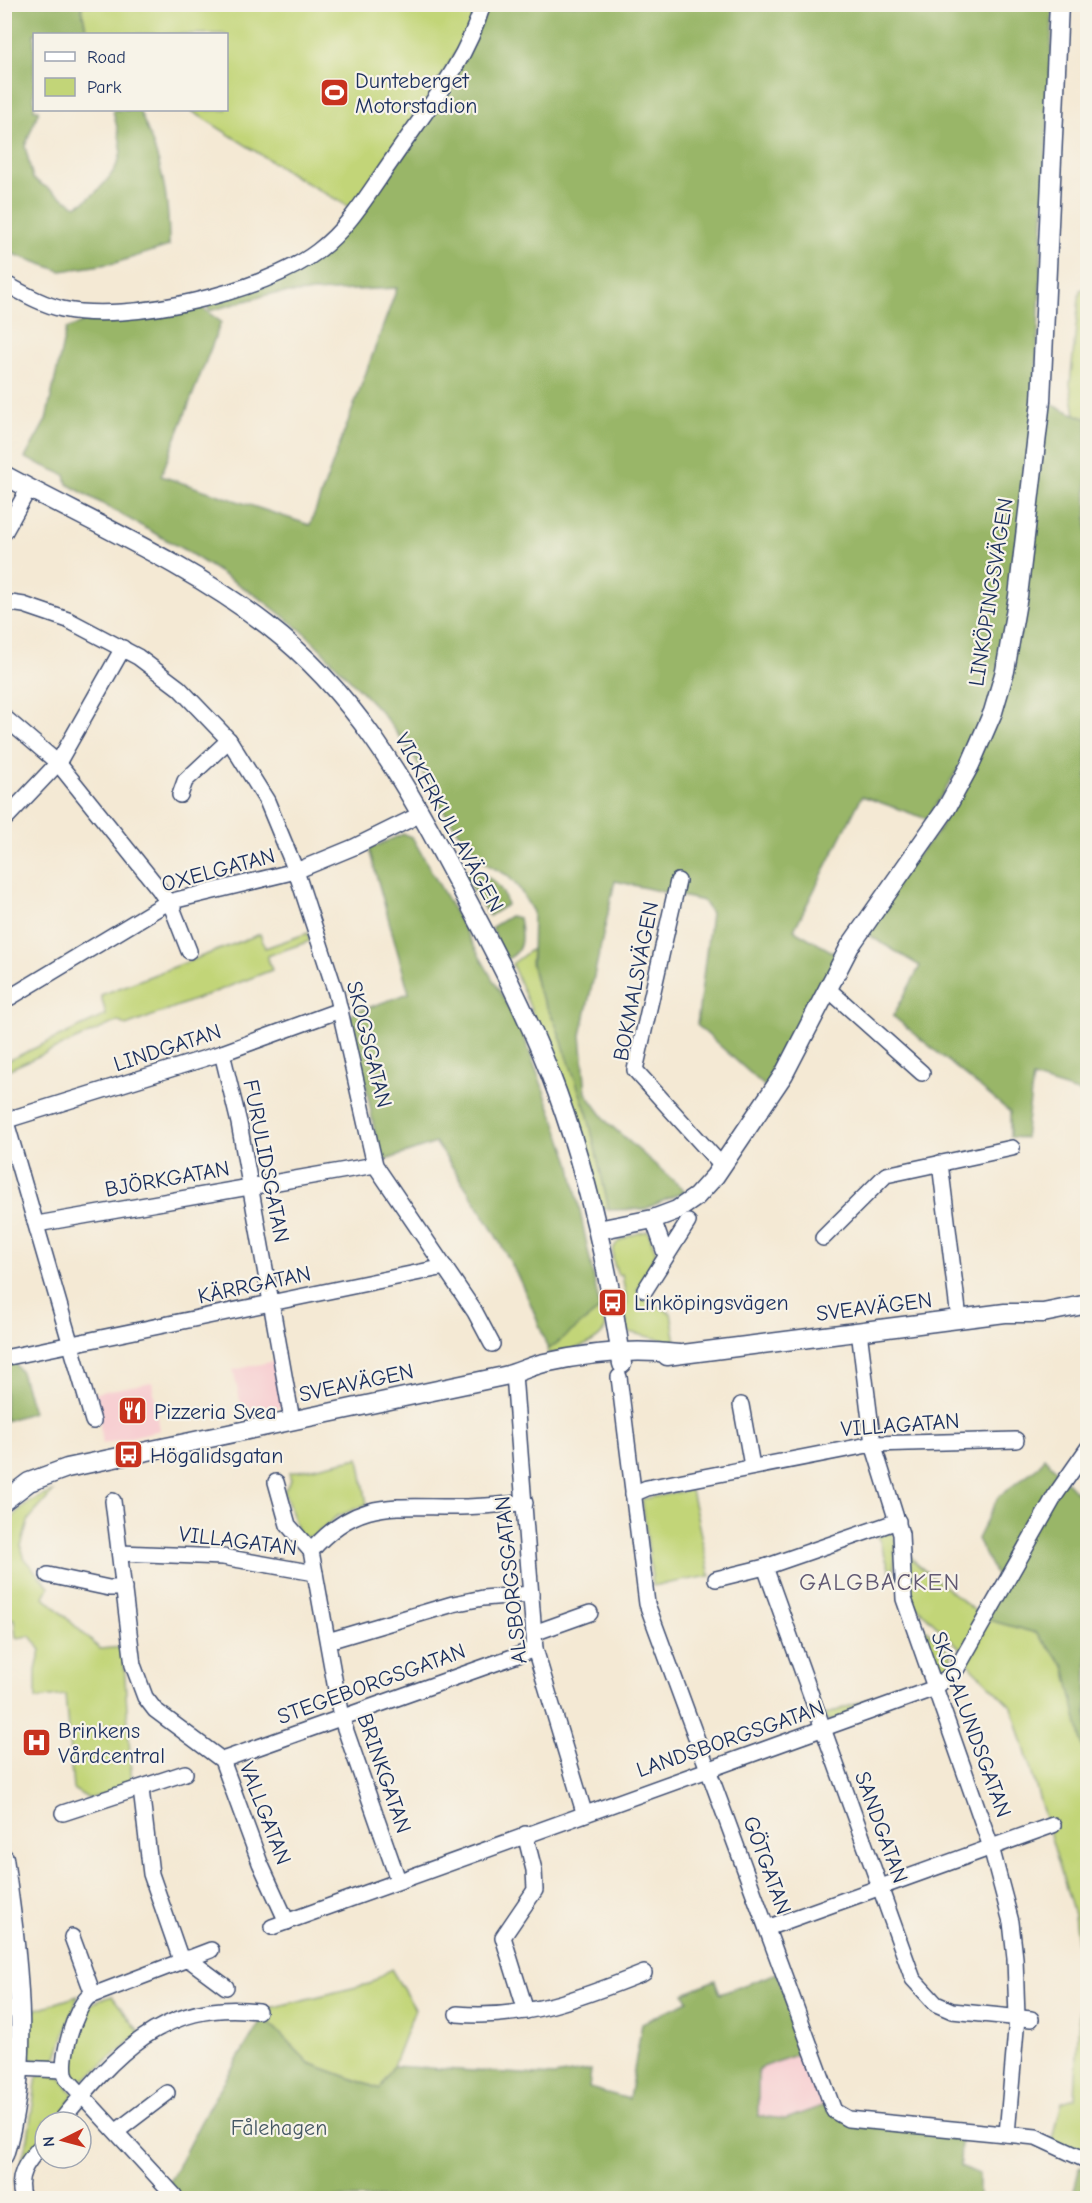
<svg xmlns="http://www.w3.org/2000/svg" width="1092" height="2203" viewBox="0 0 1092 2203" font-family="'Comic Neue',sans-serif">
<rect width="100%" height="100%" fill="#f7f3e8"/>
<filter id="ink" filterUnits="userSpaceOnUse"><feTurbulence type="fractalNoise" baseFrequency=".0167" numOctaves="2"/><feDisplacementMap in="SourceGraphic" scale="12" xChannelSelector="R" yChannelSelector="G"/><feConvolveMatrix kernelMatrix="1 2 1 2 8 2 1 2 1" color-interpolation-filters="sRGB"/></filter>
<filter id="wash" filterUnits="userSpaceOnUse"><feTurbulence type="fractalNoise" baseFrequency=".008" numOctaves="4" result="noise"/><feDisplacementMap in="SourceGraphic" scale="24" xChannelSelector="R" yChannelSelector="G"/><feGaussianBlur stdDeviation="1.35" result="paint"/><feColorMatrix in="noise" values="0 0 0 0 0 0 0 0 0 0 0 0 0 0 0 0 0 1.4 0 .05"/><feComposite in="paint" operator="in"/></filter>
<g filter="url(#wash)">
<rect width="100%" height="100%" fill="#f4e9d4"/>
<!-- built -->
<g fill="#f7cfd2">
<polygon points="275,1361 284,1404 270,1412 244,1418 233,1370"/>
<polygon points="152,1382 160,1430 103,1444 95,1393"/>
<polygon points="805,2051 825,2105 786,2119 758,2116 758,2069"/>
</g>
<!-- green -->
<g fill="#c2d578" stroke="#6e826b" stroke-width="1.5">
<polygon points="81,5 479,5 453,76 355,210 296,177 190,110 226,110 226,34 87,34"/>
<polygon points="1087,288 1087,419 1075,414 1070,384 1080,290"/>
<polygon points="308,933 310,941 267,956 272,970 126,1026 118,1021 5,1071 5,1062 106,1015 101,995 260,934 265,948"/>
<polygon points="532,949 531,963 537,988 556,1025 588,1116 609,1210 599,1206 552,1060 512,964"/>
<path d="M648 1231 656 1253 637 1290 642 1298 671 1313 676 1343 628 1332 623 1307 627 1304 622 1274 618 1275C604 1244 618 1237 648 1231Z"/>
<path d="M600 1309 606 1328C594 1348 570 1349 548 1354V1350Z"/>
<polygon points="359,1458 367,1504 336,1517 314,1536 306,1537 298,1533 284,1491 291,1480 289,1473"/>
<polygon points="691,1490 710,1576 653,1586 642,1499"/>
<path d="M53 1492 29 1519 21 1546 25 1560 49 1587 44 1597 100 1649 123 1647 132 1785 89 1799 73 1789 65 1695 36 1699V1670L41 1650 30 1636 16 1638 14 1619H5C5 1601 0 1541 6 1528 15 1509 34 1498 53 1492Z"/>
<polygon points="888,1533 893,1533 896,1544 893,1580 878,1536"/>
<polygon points="909,1554 917,1564 985,1619 1036,1633 1065,1666 1088,1766 1087,2161 1052,2143 1062,2102 1075,2098 1081,1973 1074,1915 1012,1707 961,1657 964,1652 913,1603 907,1588"/>
<polygon points="920,1624 950,1653 952,1661 948,1669 939,1673 934,1669"/>
<polygon points="926,1678 925,1684 830,1721 822,1716"/>
<polygon points="391,1969 415,2009 393,2066 380,2089 309,2063 258,2011 369,1984"/>
<polygon points="78,1996 56,2060 34,2061 29,2056 28,2012"/>
<path d="M112 1996 140 2033 87 2078 78 2081 69 2072C71 2052 75 2015 93 2003 99 2000 106 1998 112 1996Z"/>
<polygon points="50,2075 61,2078 74,2095 57,2122 45,2122 45,2137 22,2159 28,2138 37,2076"/>
</g>
<!-- forest -->
<g fill="#99b668" stroke="#5a7263" stroke-width="1.5">
<path d="M5 4 81 5 87 34H34V110H39L25 146 33 179 76 206C94 198 122 169 121 147 120 135 115 122 113 110H139C161 159 169 192 169 246L115 263 61 271 10 253 5 259Z"/>
<polygon points="484,5 1053,5 1035,398 1087,419 1087,1095 1033,1078 1025,1138 1010,1137 1010,1112 893,1016 920,966 855,927 940,829 966,756 927,819 862,796 794,930 838,955 770,1091 697,1025 711,913 703,901 615,881 581,1035 586,1093 607,1122 685,1191 645,1209 609,1210 588,1116 556,1025 537,988 532,963 533,912 519,888 507,875 486,864 468,845 439,804 413,755 381,712 306,634 261,599 188,552 67,484 65,475 25,458 46,420 66,329 107,313 193,301 221,322 161,476 310,525 397,288 270,294 210,311 201,298 308,259 395,154"/>
<path d="M403 834 412 837 522 1031 570 1162 600 1309 548 1350C524 1275 481 1208 436 1143L380 1162 364 1074 349 1019 353 1013 409 993 369 849Z"/>
<path d="M466 871C487 873 503 884 507 905L489 916 464 876Z"/>
<path d="M510 916 519 918C522 935 525 954 504 960L492 927Z"/>
<polygon points="14,1362 21,1372 33,1412 5,1421 5,1364"/>
<polygon points="1044,1457 1087,1504 1087,1766 1065,1666 1036,1633 985,1619 1000,1583 977,1539 998,1497 1039,1466"/>
<polygon points="777,1973 805,2051 758,2069 758,2116 786,2119 825,2105 828,2112 961,2137 960,2166 979,2174 979,2198 161,2198 207,2110 260,2022 258,2011 309,2063 380,2089 393,2066 554,2076 591,2070 589,2088 629,2099 642,2023 688,2001 684,1993 715,1980 720,1994"/>
<polygon points="1080,2166 1087,2168 1087,2198 1072,2198"/>
</g>
</g>
<g filter="url(#ink)">
<g fill="none" stroke-linecap="round" stroke-linejoin="round">
<defs>
<g id="minor">
<path d="M4 283C23 293 41 304 62 309 127 324 265 292 318 251 349 228 370 191 392 160 426 110 466 63 483 4"/>
<polyline points="4,533 29,488"/>
<polyline points="4,602 24,605 68,620 138,657 179,688 229,740 267,801 296,871 336,993 375,1165 475,1312 492,1344"/>
<polyline points="4,717 58,763 159,889 173,910 189,951"/>
<polyline points="180,795 185,781 229,740"/>
<polyline points="4,820 58,763 123,648"/>
<polyline points="678,881 635,1070 722,1166"/>
<polyline points="828,989 922,1073"/>
<polyline points="4,1001 168,902 296,871 354,847 421,814"/>
<polyline points="222,1053 239,1123 292,1420"/>
<polyline points="4,1115 93,1421"/>
<polyline points="7,1120 222,1053 340,1010"/>
<polyline points="940,1163 959,1319"/>
<polyline points="653,1219 666,1256"/>
<polyline points="37,1224 375,1165"/>
<polyline points="823,1238 886,1175 1012,1148"/>
<polyline points="645,1290 688,1222"/>
<polyline points="859,1331 873,1444 901,1534 904,1599 991,1847 1011,1922 1015,1958 1017,2018 1007,2134"/>
<polyline points="4,1358 445,1267"/>
<polyline points="514,1374 535,1649 584,1812"/>
<polyline points="619,1377 647,1604 834,2111 848,2119 1036,2137 1088,2161"/>
<polyline points="741,1405 752,1466"/>
<polyline points="276,1482 288,1525 311,1551"/>
<polyline points="633,1494 647,1488 873,1444 1016,1440"/>
<polyline points="113,1501 133,1665 145,1697 155,1710 222,1760 260,1863 287,1922"/>
<path d="M120 1553 223 1557 315 1573 311 1551C358 1497 396 1508 460 1507 481 1507 503 1504 525 1503"/>
<polyline points="765,1567 913,1979 936,2004 952,2011 1031,2019"/>
<polyline points="315,1573 341,1717 398,1880"/>
<polyline points="48,1575 109,1588 124,1588"/>
<polyline points="716,1579 765,1567 898,1521"/>
<polyline points="534,1633 590,1613"/>
<polyline points="328,1641 453,1604 483,1598 531,1594"/>
<polyline points="222,1760 535,1649"/>
<polyline points="141,1789 151,1874 181,1960"/>
<polyline points="63,1813 185,1773"/>
<polyline points="525,1834 534,1870 535,1890 503,1937 526,2011"/>
<polyline points="272,1927 935,1688 956,1670 1056,1494 1088,1448"/>
<polyline points="767,1928 1053,1825"/>
<polyline points="72,1937 93,1994"/>
<polyline points="187,1958 226,1987"/>
<polyline points="4,2010 19,2009"/>
<path d="M457 2014C525 2020 581 1998 644 1973"/>
<polyline points="18,2068 63,2070"/>
<path d="M60 2122C115 2055 163 1999 258 2011"/>
<polyline points="117,2131 167,2093"/>
<path d="M174 2195 67 2079C58 2062 75 2010 88 1997L211 1950"/>
<path d="M23 2198C14 2174 30 2159 45 2141"/>
</g>
<g id="major">
<path d="M4 475C93 523 188 564 267 625 355 693 403 779 454 875 492 946 529 1016 557 1092 589 1180 609 1271 622 1364"/>
<polyline points="598,1230 653,1219 677,1210 696,1197 715,1176 784,1074 850,946 946,809 970,765 993,712 1005,671 1018,596 1041,401 1059,4"/>
<polyline points="667,1356 1005,1313 1043,1313 1088,1304"/>
<path d="M4 1501 29 1482 67 1468 504 1376C518 1373 530 1366 544 1363 588 1353 633 1348 678 1354"/>
<path d="M4 1858C17 1950 33 2065 4 2155"/>
</g>
</defs>
<!-- minor casing -->
<use href="#minor" stroke="#3c4b70" stroke-width="18"/>
<!-- major casing -->
<use href="#major" stroke="#3c4b70" stroke-width="21"/>
<!-- minor -->
<use href="#minor" stroke="#fff" stroke-width="15"/>
<!-- major -->
<use href="#major" stroke="#fff" stroke-width="18"/>
</g>
</g>
<!-- icons -->
<defs>
<symbol id="stadium-square" viewBox="-11 -11 22 22"><rect x="-9" y="-9" width="18" height="18" rx="4" fill="#c8321e" stroke="#f7f3e8"/><path d="M0-5a6.5 5 0 1 0 0 10a6.5 5 0 1 0 0-10ZM-3.5-1.8h7v3.6h-7Z" fill="#fff"/></symbol>
<symbol id="bus-square" viewBox="-11 -11 22 22"><rect x="-9" y="-9" width="18" height="18" rx="4" fill="#c8321e" stroke="#f7f3e8"/><path d="M-5-6H5V4H4V6H2V4H-2V6H-4V4H-5ZM-3.5-4V0h7V-4ZM-3.5 1.2v1.5H-2V1.2ZM2 1.2v1.5H3.5V1.2Z" fill="#fff"/></symbol>
<symbol id="restaurant-square" viewBox="-11 -11 22 22"><rect x="-9" y="-9" width="18" height="18" rx="4" fill="#c8321e" stroke="#f7f3e8"/><path d="M-5-6h1v4h1v-4h1v4h1v-4h1v5L-1.5 .5V6h-2V.5L-5-1ZM5-6V6H3V1.5H1.5Q1.5-4 5-6Z" fill="#fff"/></symbol>
<symbol id="hospital-square" viewBox="-11 -11 22 22"><rect x="-9" y="-9" width="18" height="18" rx="4" fill="#c8321e" stroke="#f7f3e8"/><path d="M-5-5h3v3.5h4V-5h3V5h-3V1.5h-4V5h-3Z" fill="#fff"/></symbol>
</defs>
<g fill-rule="evenodd">
<use href="#stadium-square" x="318" y="76" width="33" height="33"/>
<use href="#bus-square" x="596" y="1286" width="33" height="33"/>
<use href="#restaurant-square" x="116" y="1394" width="33" height="33"/>
<use href="#bus-square" x="112" y="1438" width="33" height="33"/>
<use href="#hospital-square" x="20" y="1726" width="33" height="33"/>
</g>
<g text-anchor="middle" stroke-width="4.5" stroke-linejoin="round" paint-order="stroke">
<!-- poi labels -->
<g font-size="22" fill="#1b2f5e" stroke="#f7f3e8" text-anchor="start">
<text x="355" y="88">Dunteberget<tspan x="355" dy="25">Motorstadion</tspan></text>
<text x="634" y="1310">Linköpingsvägen</text>
<text x="154" y="1419">Pizzeria Svea</text>
<text x="150" y="1463">Högalidsgatan</text>
<text x="58" y="1738">Brinkens<tspan x="58" dy="25">Vårdcentral</tspan></text>
</g>
<!-- street labels -->
<g font-size="22" fill="#1b2f5e" stroke="#f7f3e8">
<text transform="translate(990 592) rotate(-81)" y="8">LINKÖPINGSVÄGEN</text>
<text transform="translate(450 822) rotate(61)" y="8">VICKERKULLAVÄGEN</text>
<text transform="translate(218 869) rotate(-15)" y="8">OXELGATAN</text>
<text transform="translate(635 981) rotate(-79)" y="8">BOKMALSVÄGEN</text>
<text transform="translate(370 1044) rotate(76)" y="8">SKOGSGATAN</text>
<text transform="translate(167 1047) rotate(-18)" y="8">LINDGATAN</text>
<text transform="translate(267 1161) rotate(79)" y="8">FURULIDSGATAN</text>
<text transform="translate(167 1178) rotate(-10)" y="8">BJÖRKGATAN</text>
<text transform="translate(254 1284) rotate(-12)" y="8">KÄRRGATAN</text>
<text transform="translate(874 1306) rotate(-7)" y="8">SVEAVÄGEN</text>
<text transform="translate(356 1382) rotate(-12)" y="8">SVEAVÄGEN</text>
<text transform="translate(900 1424) rotate(-4)" y="8">VILLAGATAN</text>
<text transform="translate(238 1540) rotate(7)" y="8">VILLAGATAN</text>
<text transform="translate(510 1580) rotate(-96)" y="8">ALSBORGSGATAN</text>
<text transform="translate(371 1683) rotate(-20)" y="8">STEGEBORGSGATAN</text>
<text transform="translate(972 1724) rotate(70)" y="8">SKOGALUNDSGATAN</text>
<text transform="translate(730 1738) rotate(-19)" y="8">LANDSBORGSGATAN</text>
<text transform="translate(385 1773) rotate(71)" y="8">BRINKGATAN</text>
<text transform="translate(266 1813) rotate(69)" y="8">VALLGATAN</text>
<text transform="translate(882 1827) rotate(70)" y="8">SANDGATAN</text>
<text transform="translate(768 1865) rotate(70)" y="8">GÖTGATAN</text>
</g>
<!-- park labels -->
<g font-size="22" fill="#455864" stroke="#f7f3e8">
<text x="279" y="2135">Fålehagen</text>
</g>
<!-- neighbourhood labels -->
<g font-size="24" letter-spacing="1.5" fill="#625a74" stroke="#f7f3e8">
<text x="880" y="1590">GALGBACKEN</text>
</g>
</g>
<!-- margin -->
<rect width="1092" height="2203" fill="none" stroke="#f7f3e8" stroke-width="24"/>
<!-- legend -->
<rect x="33" y="33" width="195" height="78" fill="#f7f3e8" stroke="#9fa5b1" stroke-width="1.5"/>
<rect x="45" y="52" width="30" height="9" fill="#ffffff" stroke="#9fa5b1" stroke-width="1.5"/>
<text x="87" y="63" font-size="18" fill="#1b2f5e">Road</text>
<rect x="45" y="78" width="30" height="18" fill="#c2d578" stroke="#9fa5b1" stroke-width="1.5"/>
<text x="87" y="93" font-size="18" fill="#1b2f5e">Park</text>
<!-- north arrow -->
<g transform="translate(63 2140) rotate(264)"><circle r="28" fill="#f7f3e8" stroke="#9fa5b1" stroke-width="1.5"/>
<path d="M0-4.5L10 22L0 15L-10 22Z" fill="#c8321e"/>
<text y="-9" font-size="16" font-weight="bold" text-anchor="middle" fill="#1b2f5e">N</text>
</g>
</svg>
